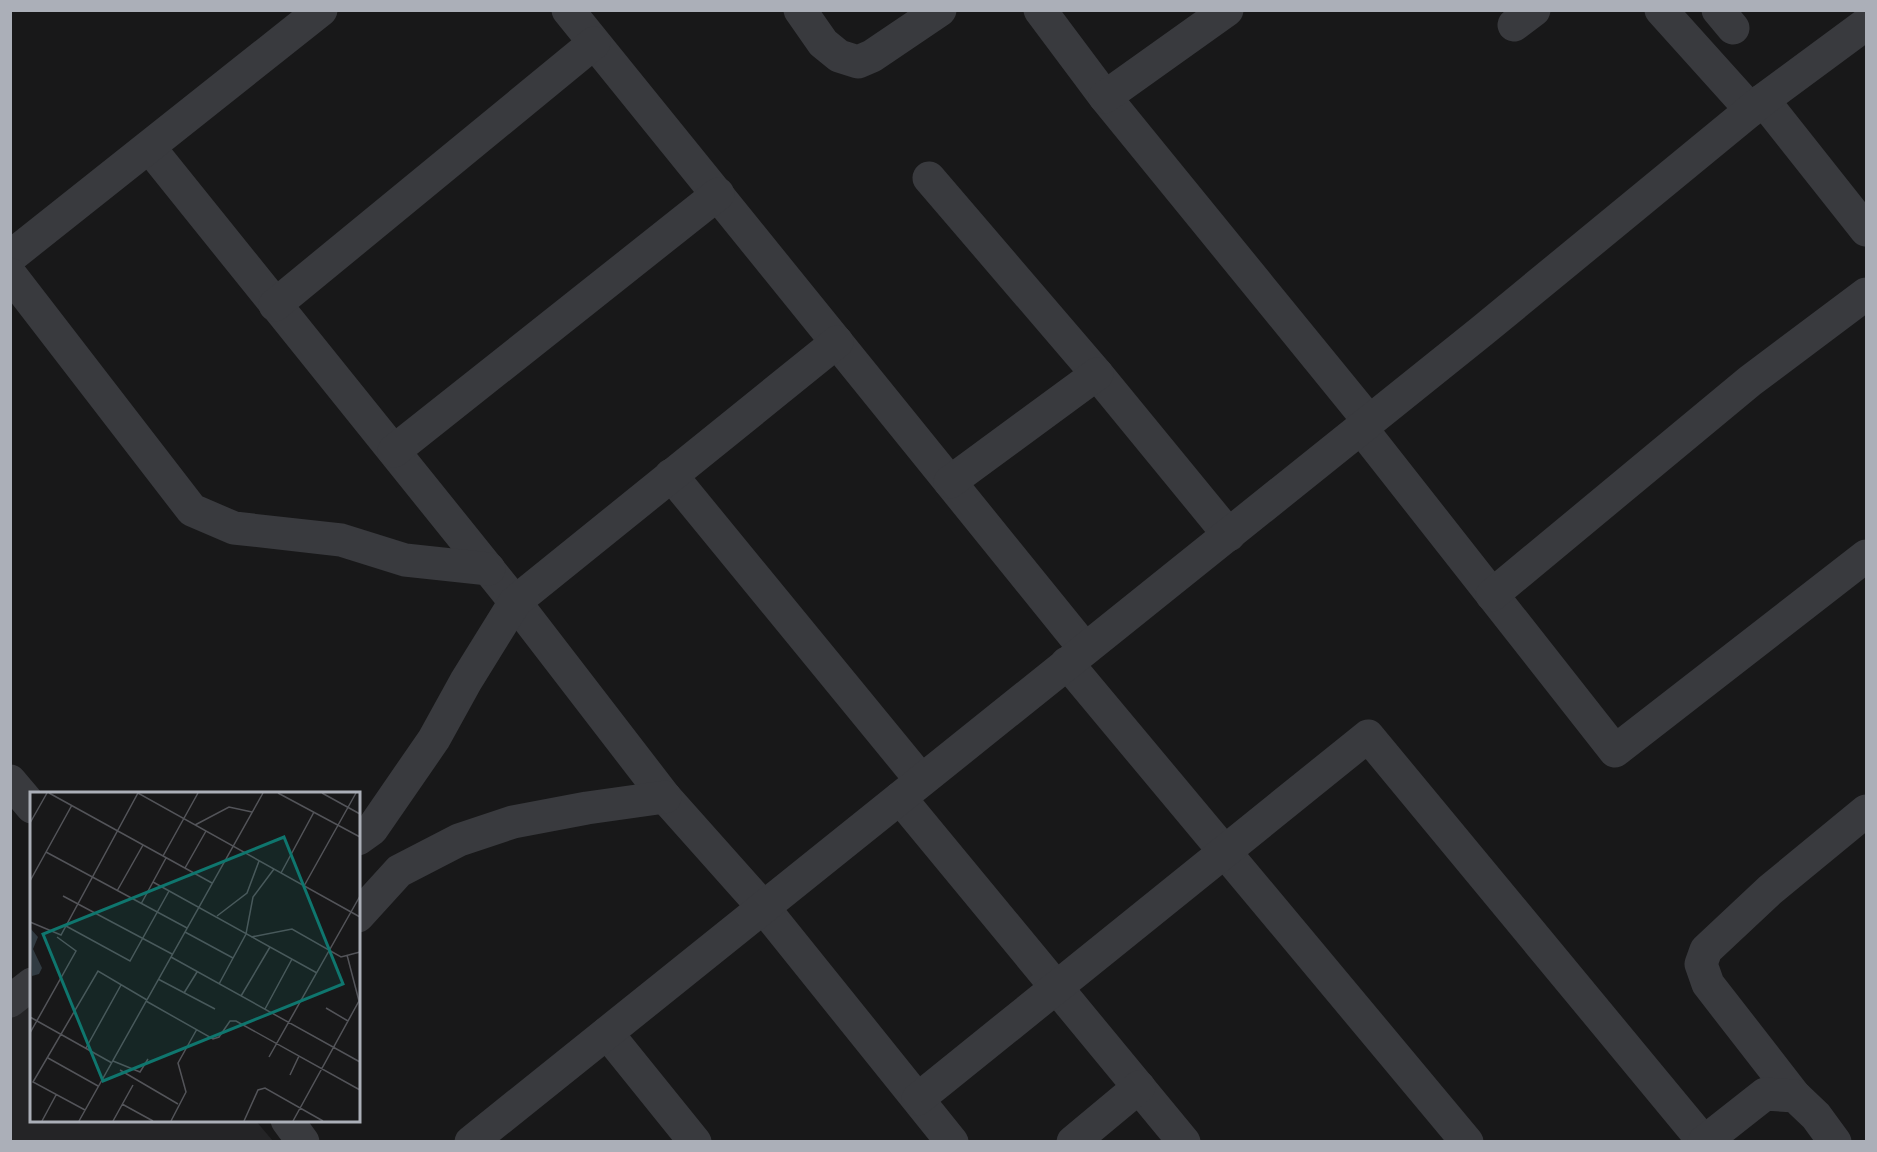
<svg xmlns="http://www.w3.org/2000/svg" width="1877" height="1152" viewBox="0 0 1877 1152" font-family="'IBM Plex Sans',sans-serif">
<rect width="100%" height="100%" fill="#181819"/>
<!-- built -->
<polygon fill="#242426" points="31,1000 32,1120 256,1121 273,1141 11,1142 11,1017"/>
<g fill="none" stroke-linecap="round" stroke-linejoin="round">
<!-- minor -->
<g stroke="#393a3e" stroke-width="33">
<polyline points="568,10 1085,649"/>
<polyline points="800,10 823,43 839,56 858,62 872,56 940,10"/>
<polyline points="1040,10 1105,97 1369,421"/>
<polyline points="1661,10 1751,110"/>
<polyline points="1718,10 1733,28"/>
<polyline points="1514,25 1534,10"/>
<polyline points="1105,97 1227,10"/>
<polyline points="1763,100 1866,230"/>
<polyline points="149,147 515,602 665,797 763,907 952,1142"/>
<polyline points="929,178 1097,374 1229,535"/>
<polyline points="10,257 321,10"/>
<polyline points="10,274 192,510 234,528 341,540 405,560 489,569"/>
<polyline points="275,305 594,43"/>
<polyline points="1361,428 1615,751 1866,556"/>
<polyline points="394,451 718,194"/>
<polyline points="671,475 921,780"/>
<polyline points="950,482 1097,374"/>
<polyline points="1492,595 1750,381 1866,294"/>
<polyline points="1067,663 1467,1142"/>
<polyline points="10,781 32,807"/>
<polyline points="900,798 1184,1142"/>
<polyline points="358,839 372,829 434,739 466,681 515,602 837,342"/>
<polyline points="358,916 399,871 459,840 513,822 587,808 665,797"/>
<polyline points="10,1001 32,984"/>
<polyline points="607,1033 695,1142"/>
<polyline points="1795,1096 1708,984 1701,964 1706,950 1770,890 1866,811"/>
<polyline points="918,1099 1368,736 1704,1142"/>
<polyline points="287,1120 303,1142"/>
<polyline points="471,1142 1482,331 1763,100 1866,24"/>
<polyline points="1073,1142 1139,1087"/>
<polyline points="1704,1142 1765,1094 1795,1096 1816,1116 1835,1142"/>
</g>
</g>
<!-- overview -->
<g transform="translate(30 792)">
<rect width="330" height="330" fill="#181819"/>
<path d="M0 136 8 145 3 157 12 176 9 182 2 184Z" fill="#313b42"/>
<path fill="none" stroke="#535459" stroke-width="1.5" d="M19 1 182 91M248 1 330 45M292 1 330 22M0 31 17 1M165 33 199 15 222 20M16 60 157 136M133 64 168 1M155 76 176 39M251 81 284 20M0 89 42 13M123 90 287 181M274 94 326 1M87 99 113 53M33 104 142 162M111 112 136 66M187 124 217 101 229 69M0 130 31 143 108 1 330 125M36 134 100 169 139 99M155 140 203 166M221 145 262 137 311 165 330 160M141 165 330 270M128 187 185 217M189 192 216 142 223 105 244 77M154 201 167 180M211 204 240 155M116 209 183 247 189 245 200 229H206L330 298M296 216 318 229M235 217 262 167M0 225 82 271M0 241 46 159 27 145M56 256 91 193M239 265 330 104M18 266 68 294M83 269 110 280 118 267M90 278 148 312M260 283 269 264M92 312 123 329M55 318 3 290 68 179 117 208M12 329 26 303M49 329 233 1M83 329 103 293M141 329 156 300 148 271 167 237M214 329 228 298 235 296 293 329M263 329 329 209 317 163"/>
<path fill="#0f766e" fill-opacity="0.15" stroke="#0f766e" stroke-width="3" d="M254 45 313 192 73 289 13 142Z"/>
<rect width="330" height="330" fill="none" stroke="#abafb8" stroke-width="3"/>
</g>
<!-- border -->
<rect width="1877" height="1152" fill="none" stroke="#abafb8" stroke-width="24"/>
</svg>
